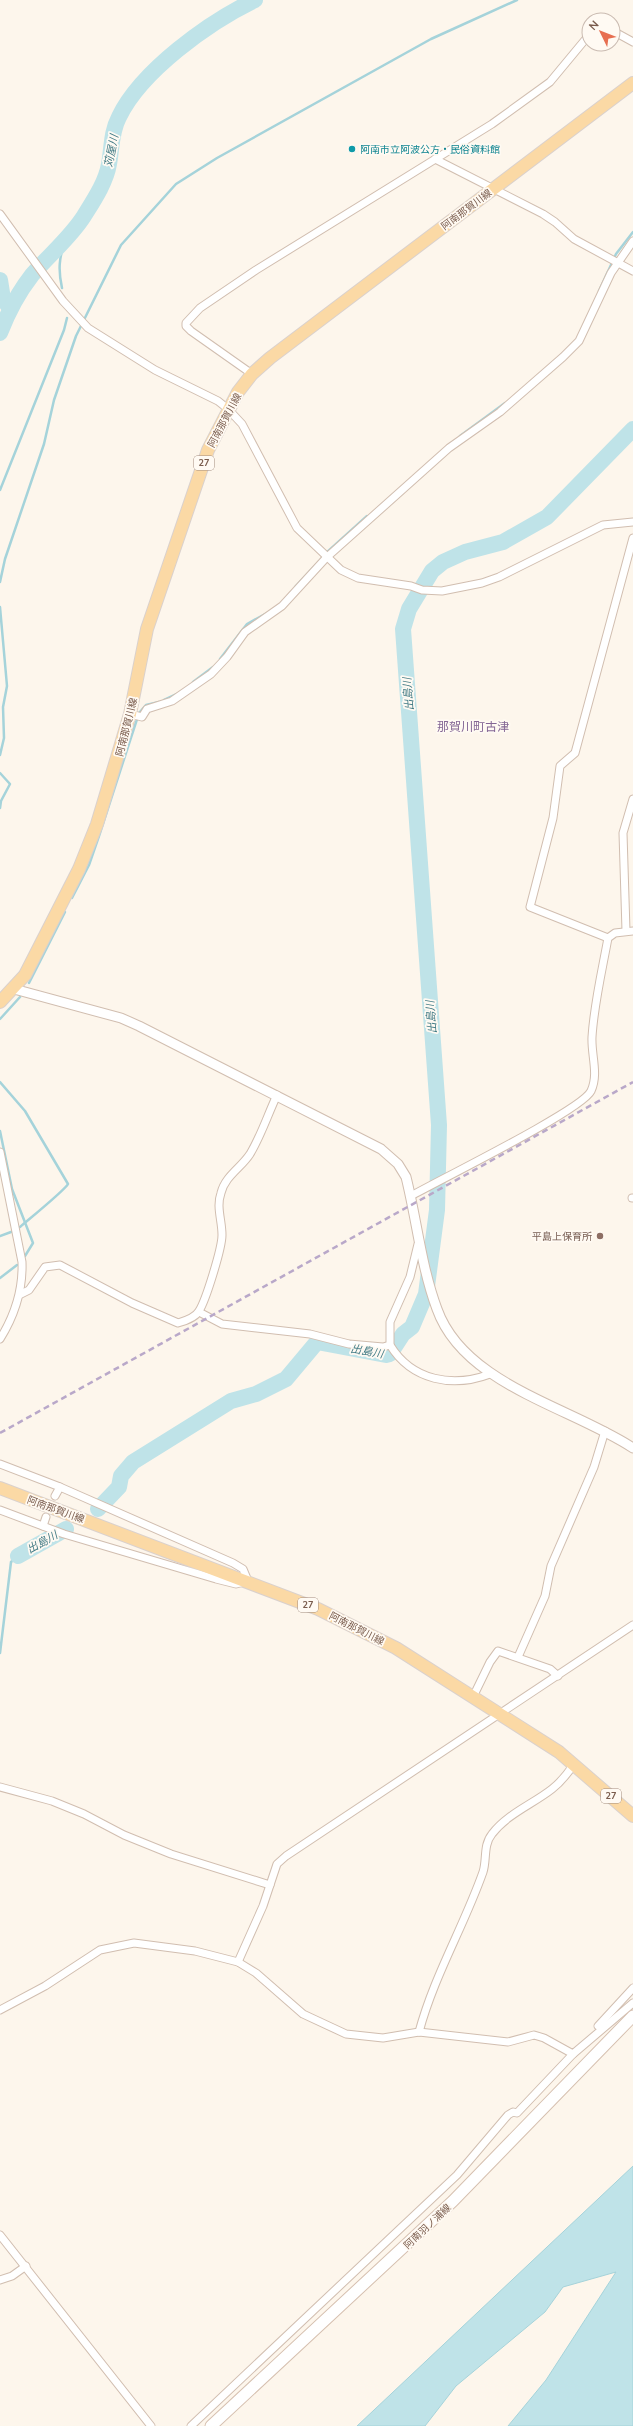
<svg xmlns="http://www.w3.org/2000/svg" width="633" height="2426" viewBox="0 0 633 2426" font-family="Mulish,'Noto Sans JP',sans-serif">
<rect width="100%" height="100%" fill="#fdf6ec"/>
<!-- water -->
<polygon fill="#bfe3e8" stroke="#a5d3da" points="633,2166 633,2426 508,2426 546,2380 616,2272 563,2287 545,2312 456,2386 425,2426 357,2426"/>
<g fill="none" stroke-linecap="round" stroke-linejoin="round">
<!-- stream -->
<g stroke="#a5d3da" stroke-width="2.5">
<path d="M62 288C58 270 59 258 65 241"/>
<polyline points="599,291 616,254 633,232"/>
<polyline points="460,436 505,403"/>
<polyline points="0,490 64,330 67,318"/>
<polyline points="325,554 367,516"/>
<polyline points="0,582 5,559 44,444 54,400 76,336 121,245 176,184 217,158 431,39 517,0"/>
<polyline points="295,587 322,558"/>
<polyline points="0,607 7,686 3,707 4,738 0,755"/>
<polyline points="220,659 247,624 267,613"/>
<polyline points="193,682 213,667"/>
<polyline points="164,700 177,694"/>
<polyline points="0,773 10,784 1,801 0,808"/>
<polyline points="72,898 89,865 99,836 139,713 146,705 159,702"/>
<polyline points="29,983 65,912"/>
<polyline points="0,1019 20,997"/>
<path d="M0 1082 25 1111 68 1184C65 1190 28 1220 20 1227"/>
<polyline points="0,1131 12,1189 33,1243 25,1256"/>
<polyline points="0,1236 11,1232"/>
<polyline points="0,1278 17,1265"/>
<polyline points="0,1653 11,1562 18,1556"/>
</g>
<!-- river -->
<g stroke="#bfe3e8" stroke-width="16">
<polyline points="0,280 3,299 10,308"/>
<path d="M0 333C8 312 18 293 32 275 49 255 70 238 84 216 94 200 106 182 109 164 112 148 111 132 119 117 141 71 209 22 255 0"/>
<polyline points="98,1509 119,1487 121,1476 133,1462 231,1401 256,1394 286,1379 317,1342 386,1355 390,1354 403,1334 412,1327 426,1294 437,1210 439,1125 403,629 409,609 432,571 443,562 465,552 503,542 547,517 633,429"/>
<polyline points="18,1556 66,1529"/>
</g>
<defs>
<g id="minor">
<polyline points="613,31 633,42"/>
<polyline points="435,159 543,214 555,222 574,239 633,271"/>
<polyline points="0,214 63,301 88,328 155,370 218,401 228,409 242,424 297,528 341,570 358,578 411,586 422,590 442,591 482,583 499,577 603,525 633,522"/>
<polyline points="252,374 191,331 186,326 186,323 200,308 256,270 492,124 550,82 589,35"/>
<polyline points="130,714 142,717 147,709 172,701 211,674 227,657 245,632 282,606 326,558 449,448 500,412 563,357 579,341 611,273 633,241"/>
<polyline points="626,931 623,833 633,799"/>
<polyline points="608,938 530,907 553,818 560,766 575,753 633,538"/>
<path d="M0 1152 22 1262C23 1290 15 1315 0 1339"/>
<path d="M411 1196C439 1180 582 1110 591 1091 599 1074 591 1055 592 1037 594 1004 602 971 608 938L615 933 633 931"/>
<polyline points="632,1198 633,1198"/>
<path d="M418 1244 410 1277 390 1322V1345C412 1381 453 1388 490 1374"/>
<path d="M21 1294 29 1290 45 1267 60 1265 132 1303 178 1323C185 1321 195 1318 199 1311 206 1300 222 1248 222 1235 222 1220 216 1207 221 1193 225 1176 241 1168 250 1154 261 1136 268 1114 277 1095"/>
<polyline points="199,1312 222,1324 310,1334 349,1344 383,1347 390,1345"/>
<polyline points="0,1464 60,1487 55,1496"/>
<polyline points="0,1510 64,1534 216,1579 236,1584 248,1581 243,1569 233,1563 60,1487"/>
<polyline points="43,1526 46,1517"/>
<polyline points="518,1657 545,1596 551,1566 594,1467 605,1431"/>
<polyline points="473,1697 490,1662 498,1651 550,1669 558,1676"/>
<polyline points="0,1787 52,1801 84,1814 124,1835 171,1854 270,1885"/>
<polyline points="238,1962 263,1906 277,1864 286,1856 633,1625"/>
<polyline points="0,2010 45,1986 100,1950 134,1943 195,1951 238,1962 256,1973 303,2014 346,2034 383,2038 419,2032 508,2042 534,2035 544,2038 573,2054 633,2003"/>
<polyline points="598,2026 633,1988"/>
<path d="M419 2032C434 1976 464 1926 483 1872 487 1860 483 1845 492 1834 507 1814 533 1804 552 1789 561 1782 568 1773 574 1764"/>
<polyline points="0,2235 151,2426"/>
<polyline points="0,2280 12,2276 26,2266"/>
<polyline points="191,2426 457,2175 508,2115 513,2112 517,2113 573,2054"/>
</g>
<path id="tertiary" d="M14 989 121 1018 139 1026 381 1149 398 1164 406 1177C417 1221 421 1266 437 1309 464 1385 571 1407 633 1448"/>
<polyline id="secondary" points="211,2426 453,2201 633,2016"/>
<g id="primary">
<polyline points="0,1002 25,975 79,869 97,824 130,714 147,629 208,450 238,392 252,374 270,358 633,83"/>
<polyline points="0,1488 318,1609 396,1648 559,1752 633,1816"/>
</g>
</defs>
<!-- minor casing -->
<use href="#minor" stroke="#d1beb0" stroke-width="9"/>
<!-- tertiary casing -->
<use href="#tertiary" stroke="#d1beb0" stroke-width="11"/>
<!-- secondary casing -->
<use href="#secondary" stroke="#d6c0b0" stroke-width="13"/>
<!-- primary casing -->
<use href="#primary" stroke="#dad1cd" stroke-width="14"/>
<!-- minor -->
<use href="#minor" stroke="#fff" stroke-width="7"/>
<!-- tertiary -->
<use href="#tertiary" stroke="#fff" stroke-width="9"/>
<!-- secondary -->
<use href="#secondary" stroke="#fff" stroke-width="11"/>
<!-- primary -->
<use href="#primary" stroke="#fbd9a5" stroke-width="12"/>
<!-- rail -->
<polyline stroke="#b9a8c9" stroke-width="2.5" stroke-dasharray="6 4" stroke-linecap="butt" points="0,1433 633,1082"/>
</g>
<!-- markers -->
<circle fill="#0f9aa8" stroke="#fffaf3" stroke-width="1.5" cx="352" cy="149" r="4"/>
<circle fill="#8d6e63" stroke="#fffaf3" stroke-width="1.5" cx="600" cy="1236" r="4"/>
<g text-anchor="middle" stroke-width="3.5" stroke-linejoin="round" paint-order="stroke">
<!-- shield labels -->
<g fill="#fffaf3" stroke="#a28b7f" stroke-width="1">
<rect x="194" y="456" width="20" height="14" rx="3"/>
<rect x="298" y="1598" width="20" height="14" rx="3"/>
<rect x="601" y="1789" width="20" height="14" rx="3"/>
</g>
<g font-size="9" font-weight="bold" fill="#7a5c4d">
<text x="204" y="466">27</text>
<text x="308" y="1608">27</text>
<text x="611" y="1799">27</text>
</g>
<!-- culture labels -->
<g font-size="10" fill="#0d838f" stroke="#fffaf3" text-anchor="start">
<text x="360" y="153">阿南市立阿波公方・民俗資料館</text>
</g>
<!-- street labels -->
<g font-size="10" fill="#7a5c4d" stroke="#fffaf3">
<text transform="translate(466 209) rotate(-37)" y="4">阿南那賀川線</text>
<text transform="translate(224 420) rotate(-62)" y="4">阿南那賀川線</text>
<text transform="translate(126 727) rotate(-76)" y="4">阿南那賀川線</text>
<text transform="translate(56 1509) rotate(20)" y="4">阿南那賀川線</text>
<text transform="translate(357 1628) rotate(27)" y="4">阿南那賀川線</text>
<text transform="translate(427 2226) rotate(-43)" y="4">阿南羽ノ浦線</text>
</g>
<!-- education labels -->
<g font-size="10" fill="#785e54" stroke="#fffaf3" text-anchor="end">
<text x="592" y="1240">平島上保育所</text>
</g>
<!-- water labels -->
<g font-size="11" font-style="italic" fill="#437c86" stroke="#fffaf3">
<text transform="translate(111 151) rotate(-79)" y="4">苅屋川</text>
<text transform="translate(408 694) rotate(-94)" y="4">出島川</text>
<text transform="translate(431 1017) rotate(-94)" y="4">出島川</text>
<text transform="translate(367 1351) rotate(10)" y="4">出島川</text>
<text transform="translate(42 1542) rotate(-29)" y="4">出島川</text>
</g>
<!-- quarter labels -->
<g font-size="12" fill="#846695" stroke="#fffaf3">
<text x="473" y="731">那賀川町古津</text>
</g>
</g>
<!-- north arrow -->
<g transform="translate(601 32) rotate(313)"><circle r="19" fill="#fffaf3" stroke="#cabbb1"/>
<path d="M0-3L7 15L0 10L-7 15Z" fill="#e76f51"/>
<text y="-6" font-size="11" font-weight="bold" text-anchor="middle" fill="#7a5c4d">N</text>
</g>
</svg>
